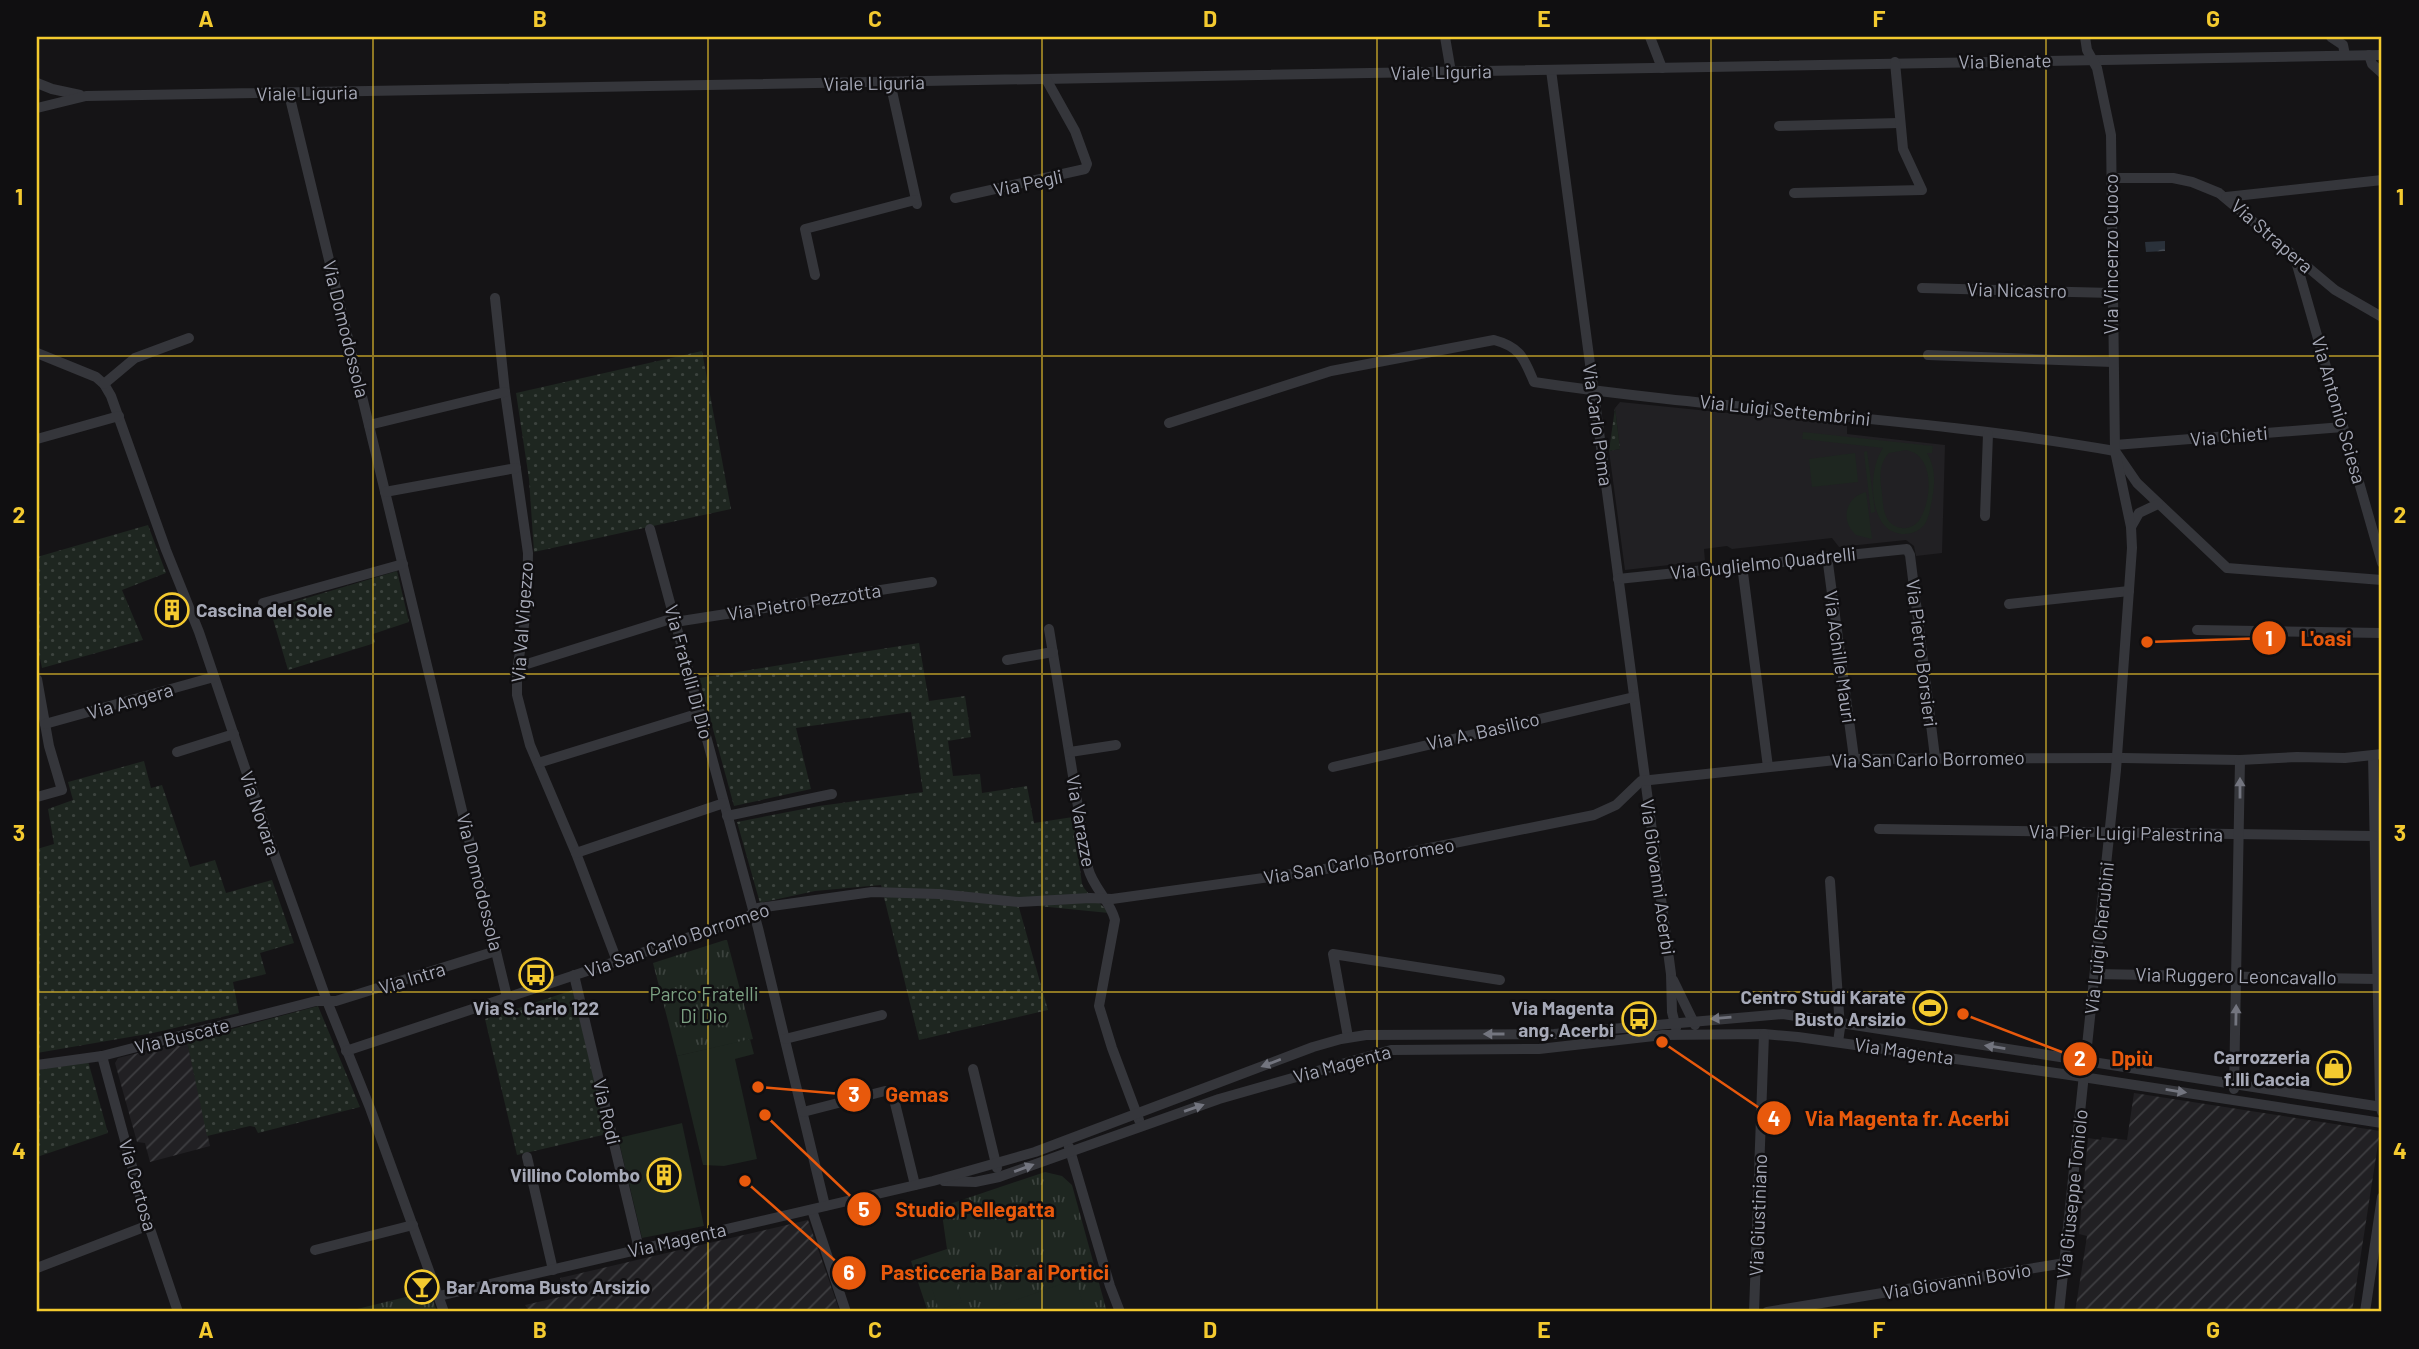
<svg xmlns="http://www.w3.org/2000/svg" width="2419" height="1349" viewBox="0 0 2419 1349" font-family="Barlow,sans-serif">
<defs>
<pattern id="industrial-furrows" width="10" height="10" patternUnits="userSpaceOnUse" patternTransform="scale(1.75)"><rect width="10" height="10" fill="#212023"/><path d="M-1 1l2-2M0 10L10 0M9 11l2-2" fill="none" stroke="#3e3e41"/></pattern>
<pattern id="grass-dots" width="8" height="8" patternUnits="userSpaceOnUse" patternTransform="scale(1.75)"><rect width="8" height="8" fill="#1e2620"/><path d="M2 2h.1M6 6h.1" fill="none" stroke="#3c433e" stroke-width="1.8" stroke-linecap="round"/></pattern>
<pattern id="park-tufts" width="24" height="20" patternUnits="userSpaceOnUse" patternTransform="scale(1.75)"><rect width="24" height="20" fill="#1e2620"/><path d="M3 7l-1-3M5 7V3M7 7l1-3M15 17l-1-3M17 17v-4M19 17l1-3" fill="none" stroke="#3c433e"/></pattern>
<pattern id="water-waves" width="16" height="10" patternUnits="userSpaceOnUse" patternTransform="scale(1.75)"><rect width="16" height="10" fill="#2a313a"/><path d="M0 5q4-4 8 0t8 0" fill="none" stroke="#464c54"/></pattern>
</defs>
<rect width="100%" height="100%" fill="#151416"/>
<!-- built -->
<polygon fill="#212023" points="1620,402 1847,425 1847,434 1945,445 1942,553 1916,556 1914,546 1906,540 1839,547 1832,538 1732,549 1727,546 1704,549 1705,561 1625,570 1609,451 1620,449 1615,408"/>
<!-- industrial -->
<g fill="url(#industrial-furrows)">
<polygon points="187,1041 210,1146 150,1162 145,1143 137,1142 115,1063 118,1058"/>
<polygon points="2134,1093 2380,1131 2352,1312 2075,1312 2087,1236 2079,1234 2088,1138 2101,1140 2102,1137 2127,1140"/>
<polygon points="808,1220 840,1312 530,1312 525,1305 564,1296 560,1278"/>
</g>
<!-- grass -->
<g fill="url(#grass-dots)">
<polygon points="702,351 731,509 534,552 529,479 516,393"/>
<polygon points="1615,408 1620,449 1609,451"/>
<polygon points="148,525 166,573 122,590 143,640 42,668 37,644 37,557"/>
<polygon points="397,571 409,622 373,634 375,643 288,670 270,609"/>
<path d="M919 643 929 701 965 696 971 737 948 741 953 776 980 774 982 793 1027 786 1034 823 1073 817 1082 884C1087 896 1101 902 1109 913L1018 904 1048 1010 919 1040 881 885 815 891 760 903 737 822 819 806 923 792 911 712 796 728 811 789 734 806 699 678Z"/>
<polygon points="144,761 151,788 162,785 190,867 215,860 226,893 272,880 294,943 260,953 266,974 233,982 239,1013 153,1033 37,1053 37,849 54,844 48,809 73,800 68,782"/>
<polygon points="573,990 607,1134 517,1155 485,1019"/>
<polygon points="318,1006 360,1107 258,1133 255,1127 250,1126 207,1136 187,1041"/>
<polygon points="88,1061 108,1133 37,1157 37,1070"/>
</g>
<!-- park -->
<g fill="url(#park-tufts)">
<polygon points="725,940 727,940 753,1039 677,1056 653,963"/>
<polygon points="1045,1172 1062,1176 1072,1185 1107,1312 928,1312 911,1261 947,1249 941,1207"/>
<polygon points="430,1291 437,1312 345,1312 422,1293"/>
</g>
<!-- garden -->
<g fill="#1e2620" fill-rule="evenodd">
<path d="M1803 432 1933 446 1932 453H1927C1936 468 1935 484 1932 500 1930 507 1930 515 1926 522 1918 537 1895 538 1884 525 1869 507 1870 466 1883 448L1802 439ZM1906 450C1935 455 1932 499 1920 519 1913 531 1896 531 1888 520 1883 512 1883 503 1882 494 1880 478 1878 465 1889 453Z"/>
<polygon points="1867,451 1875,512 1871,513 1864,452"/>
<polygon points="1855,453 1858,482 1812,487 1809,459"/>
<path d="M1866 492 1872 539 1856 535C1840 521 1845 497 1866 492Z"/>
<polygon points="750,1039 754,1054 735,1059 757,1159 724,1166 703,1165 677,1056"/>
<polygon points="682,1123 704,1226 642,1238 618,1138"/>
<polygon points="947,1260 962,1302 939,1310 925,1267"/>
<polygon points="1075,1279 1086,1312 989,1312 988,1310"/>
</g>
<!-- water -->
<polygon fill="url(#water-waves)" points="2165,241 2165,251 2146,252 2145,242"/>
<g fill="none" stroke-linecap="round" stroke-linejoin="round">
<!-- street -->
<g stroke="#35363b" stroke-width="10">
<polyline points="1445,37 1451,72"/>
<polyline points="1650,37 1662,68"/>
<polyline points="2331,37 2343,45 2345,55"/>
<polyline points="2369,55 2372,64 2382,73"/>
<polyline points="1551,70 1671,974 1672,1012 1676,1028"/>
<polyline points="890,82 917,204"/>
<polyline points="37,83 52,89 80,95"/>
<polyline points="289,94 507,997"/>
<polyline points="37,108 86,96 2382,55"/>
<polyline points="1779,126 1899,123"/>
<polyline points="2111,178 2173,178 2192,182 2219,193 2335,290 2382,317"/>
<polyline points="1794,193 1922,190 1903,149 1895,62"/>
<polyline points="2226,197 2382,180"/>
<polyline points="955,198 1085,169 1087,164 1075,131 1046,79"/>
<polyline points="2295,258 2382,563"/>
<polyline points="815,275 805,229 915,200"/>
<polyline points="1922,288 2112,293"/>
<polyline points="495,298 505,392 528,553 527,605 517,671 517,695 530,745 576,853 617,961"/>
<polyline points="37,353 96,377 104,384 111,396 166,550 199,632 270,842 327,1001 370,1108 444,1312"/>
<polyline points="1928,355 2112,362"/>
<polyline points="104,384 135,358 189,338"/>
<path d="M1169 423 1331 371 1494 340C1521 347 1524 359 1534 382 1727 411 1923 417 2115 451L2137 483 2227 568 2382 580"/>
<polyline points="369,425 505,392"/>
<polyline points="37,439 119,416"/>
<polyline points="2115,445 2343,427"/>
<polyline points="385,492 516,468"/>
<polyline points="1985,516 1988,434"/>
<polyline points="2131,527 2139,513 2158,504"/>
<polyline points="650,529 758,928 825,1206"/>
<polyline points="1827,556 1854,758"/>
<polyline points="1742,565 1768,767"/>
<polyline points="1618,579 1907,549 1910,555 1935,757"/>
<polyline points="263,603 403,564"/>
<polyline points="2009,604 2129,591"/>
<polyline points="675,622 932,582"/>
<path d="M1049 629 1088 868C1093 888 1110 900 1115 920L1099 1006 1112 1048 1139 1120"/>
<polyline points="2197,630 2382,633"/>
<polyline points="1007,660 1053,652"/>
<polyline points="518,665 527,664 674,618"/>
<polyline points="37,679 49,746 62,790 37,797"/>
<polyline points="45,724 214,677"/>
<polyline points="177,752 234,734"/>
<polyline points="1070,752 1116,745"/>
<polyline points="2373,755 2380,1100 2382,1112"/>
<polyline points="538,763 700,713"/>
<polyline points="1333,767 1634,697"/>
<polyline points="727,816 832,794"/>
<polyline points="1879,829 2374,836"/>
<polyline points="576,853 724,803"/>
<polyline points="1830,881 1840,1028 1838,1042"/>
<polyline points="2095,974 2377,979"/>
<polyline points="574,975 639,1249"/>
<polyline points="1673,980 1695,1025"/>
<polyline points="1348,1037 1333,954 1500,980"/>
<polyline points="785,1039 882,1015"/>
<polyline points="346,1051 747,918 758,908 872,892 939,894 1019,902 1090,898 1112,899 1320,870 1594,815 1616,805 1641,781 1845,759 2123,758 2240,760 2297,757 2345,758 2382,754"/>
<polyline points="102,1056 145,1214 178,1312"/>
<polyline points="37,1065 102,1056 316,1001 336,1001 496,951"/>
<polyline points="973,1069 997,1168"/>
<polyline points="2234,1089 2240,760"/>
<polyline points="892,1091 915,1185"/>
<polyline points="803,1112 885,1091"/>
<polyline points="1069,1147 1110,1286 1120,1312"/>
<polyline points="527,1157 553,1270"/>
<polyline points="944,1181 975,1182 999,1177 1219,1099 1391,1050 1539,1049 1663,1035 1764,1034 1798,1037 2063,1074 2382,1123"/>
<polyline points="812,1210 846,1312"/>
<polyline points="315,1250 413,1225"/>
<polyline points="37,1268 149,1225"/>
<polyline points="439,1296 933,1181 1035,1152 1313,1047 1341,1039 1366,1035 1554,1034 1783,1014 2382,1107"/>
<polyline points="1754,1312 1764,1034"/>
<polyline points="1767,1312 2065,1263"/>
<polyline points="2059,1312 2116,770 2132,548 2131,527 2115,451 2111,135 2097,68 2087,50 2085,37"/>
<polyline points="2365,1312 2382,1197"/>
</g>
</g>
<!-- one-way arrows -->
<defs><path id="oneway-solid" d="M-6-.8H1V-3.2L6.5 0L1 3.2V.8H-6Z" transform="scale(1.75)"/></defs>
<g fill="#73757f">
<use href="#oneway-solid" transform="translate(2240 788) rotate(-90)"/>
<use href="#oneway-solid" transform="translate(2236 1015) rotate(-89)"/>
<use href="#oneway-solid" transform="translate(1721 1018) rotate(175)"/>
<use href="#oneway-solid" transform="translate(1494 1034) rotate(-180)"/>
<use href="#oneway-solid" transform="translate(1995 1047) rotate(-171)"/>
<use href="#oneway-solid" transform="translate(1271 1063) rotate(159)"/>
<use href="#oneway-solid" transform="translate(2176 1091) rotate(9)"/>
<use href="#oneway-solid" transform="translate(1194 1108) rotate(-19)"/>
<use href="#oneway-solid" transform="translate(1024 1168) rotate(-20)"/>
</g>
<!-- grid -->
<path fill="none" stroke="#f4ca2f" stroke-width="2" stroke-opacity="0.55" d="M373 37V1312M708 37V1312M1042 37V1312M1377 37V1312M1711 37V1312M2046 37V1312M37 356H2382M37 674H2382M37 992H2382"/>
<!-- icons -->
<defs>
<symbol id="building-ring" viewBox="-11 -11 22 22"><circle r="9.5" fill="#100f11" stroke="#f4ca2f" stroke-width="1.5"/><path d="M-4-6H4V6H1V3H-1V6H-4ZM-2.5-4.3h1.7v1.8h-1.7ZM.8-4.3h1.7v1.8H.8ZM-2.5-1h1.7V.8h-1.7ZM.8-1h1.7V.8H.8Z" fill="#f4ca2f"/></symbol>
<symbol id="bus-ring" viewBox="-11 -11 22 22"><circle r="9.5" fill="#100f11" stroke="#f4ca2f" stroke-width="1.5"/><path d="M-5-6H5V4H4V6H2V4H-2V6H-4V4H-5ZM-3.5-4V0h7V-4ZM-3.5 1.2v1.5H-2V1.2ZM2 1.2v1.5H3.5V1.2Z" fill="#f4ca2f"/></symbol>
<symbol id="stadium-ring" viewBox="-11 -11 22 22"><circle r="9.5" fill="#100f11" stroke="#f4ca2f" stroke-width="1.5"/><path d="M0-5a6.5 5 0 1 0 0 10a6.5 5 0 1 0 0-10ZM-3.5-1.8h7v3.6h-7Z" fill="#f4ca2f"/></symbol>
<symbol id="shop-ring" viewBox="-11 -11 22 22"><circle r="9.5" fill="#100f11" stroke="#f4ca2f" stroke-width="1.5"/><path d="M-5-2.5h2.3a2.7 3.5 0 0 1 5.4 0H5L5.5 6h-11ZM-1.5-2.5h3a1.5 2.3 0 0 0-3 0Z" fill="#f4ca2f"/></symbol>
<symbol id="bar-ring" viewBox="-11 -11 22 22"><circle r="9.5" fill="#100f11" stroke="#f4ca2f" stroke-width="1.5"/><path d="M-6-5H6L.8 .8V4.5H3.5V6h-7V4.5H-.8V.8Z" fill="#f4ca2f"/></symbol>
</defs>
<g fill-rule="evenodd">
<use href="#building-ring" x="153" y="591" width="38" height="38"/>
<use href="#bus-ring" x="517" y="956" width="38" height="38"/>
<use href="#stadium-ring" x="1911" y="989" width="38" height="38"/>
<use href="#bus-ring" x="1620" y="1000" width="38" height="38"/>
<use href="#shop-ring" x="2315" y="1049" width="38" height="38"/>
<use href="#building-ring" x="645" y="1156" width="38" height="38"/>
<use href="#bar-ring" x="403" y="1268" width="38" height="38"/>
</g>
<g text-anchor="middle" stroke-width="5" stroke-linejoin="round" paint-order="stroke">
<!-- street labels -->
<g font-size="19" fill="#a6a9b7" stroke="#100f11">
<text transform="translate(2005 61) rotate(-1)" y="7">Via Bienate</text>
<text transform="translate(1441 72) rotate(-1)" y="7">Viale Liguria</text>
<text transform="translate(874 83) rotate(-1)" y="7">Viale Liguria</text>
<text transform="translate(307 93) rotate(-1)" y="7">Viale Liguria</text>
<text transform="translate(1028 183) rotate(-12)" y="7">Via Pegli</text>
<text transform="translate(2272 236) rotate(41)" y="7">Via Strapera</text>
<text transform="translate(2111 254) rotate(-90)" y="7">Via Vincenzo Cuoco</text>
<text transform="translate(2017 290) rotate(1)" y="7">Via Nicastro</text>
<text transform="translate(346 329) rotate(76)" y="7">Via Domodossola</text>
<text transform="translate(1785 410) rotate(6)" y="7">Via Luigi Settembrini</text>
<text transform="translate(2339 410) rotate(74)" y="7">Via Antonio Sciesa</text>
<text transform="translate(1598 425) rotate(82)" y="7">Via Carlo Poma</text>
<text transform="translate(2229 436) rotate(-5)" y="7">Via Chieti</text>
<text transform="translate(1763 563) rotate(-6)" y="7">Via Guglielmo Quadrelli</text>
<text transform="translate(804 602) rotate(-9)" y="7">Via Pietro Pezzotta</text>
<text transform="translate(522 622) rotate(-86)" y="7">Via Val Vigezzo</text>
<text transform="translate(1922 653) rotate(83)" y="7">Via Pietro Borsieri</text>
<text transform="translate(1840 657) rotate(82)" y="7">Via Achille Mauri</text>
<text transform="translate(689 672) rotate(75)" y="7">Via Fratelli Di Dio</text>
<text transform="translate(130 701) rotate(-16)" y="7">Via Angera</text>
<text transform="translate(1483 731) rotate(-13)" y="7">Via A. Basilico</text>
<text transform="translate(1928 759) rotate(-1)" y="7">Via San Carlo Borromeo</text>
<text transform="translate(260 813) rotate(71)" y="7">Via Novara</text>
<text transform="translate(1081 821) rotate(80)" y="7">Via Varazze</text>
<text transform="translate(2126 833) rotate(1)" y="7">Via Pier Luigi Palestrina</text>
<text transform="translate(1359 861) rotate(-10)" y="7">Via San Carlo Borromeo</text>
<text transform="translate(1658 877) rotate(82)" y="7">Via Giovanni Acerbi</text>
<text transform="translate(480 882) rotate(76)" y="7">Via Domodossola</text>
<text transform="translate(2099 938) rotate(-84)" y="7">Via Luigi Cherubini</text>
<text transform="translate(677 940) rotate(-19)" y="7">Via San Carlo Borromeo</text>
<text transform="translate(2236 976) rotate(1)" y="7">Via Ruggero Leoncavallo</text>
<text transform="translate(412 978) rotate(-17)" y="7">Via Intra</text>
<text transform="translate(182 1036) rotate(-14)" y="7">Via Buscate</text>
<text transform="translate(1904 1051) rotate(8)" y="7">Via Magenta</text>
<text transform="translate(1342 1064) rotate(-15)" y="7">Via Magenta</text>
<text transform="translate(607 1112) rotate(77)" y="7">Via Rodi</text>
<text transform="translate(138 1185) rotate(74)" y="7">Via Certosa</text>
<text transform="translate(2072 1194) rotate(-84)" y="7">Via Giuseppe Toniolo</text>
<text transform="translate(1758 1215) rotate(-88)" y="7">Via Giustiniano</text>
<text transform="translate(677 1240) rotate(-13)" y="7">Via Magenta</text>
<text transform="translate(1957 1281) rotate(-9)" y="7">Via Giovanni Bovio</text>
</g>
<!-- poi labels -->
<g font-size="19" font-weight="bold" fill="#a6a9b7" stroke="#100f11" text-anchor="end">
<text x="196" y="617" text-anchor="start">Cascina del Sole</text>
<text x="1906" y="1004">Centro Studi Karate<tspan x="1906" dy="22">Busto Arsizio</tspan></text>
<text x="536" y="1015" text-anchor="middle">Via S. Carlo 122</text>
<text x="1614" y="1015">Via Magenta<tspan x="1614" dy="22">ang. Acerbi</tspan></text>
<text x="2310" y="1064">Carrozzeria<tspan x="2310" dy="22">f.lli Caccia</tspan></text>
<text x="640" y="1182">Villino Colombo</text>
<text x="446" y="1294" text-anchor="start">Bar Aroma Busto Arsizio</text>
</g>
<!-- park labels -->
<g font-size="19" fill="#7da284" stroke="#100f11">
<text x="704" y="1001">Parco Fratelli<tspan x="704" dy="22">Di Dio</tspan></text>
</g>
</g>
<!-- callouts -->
<path fill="none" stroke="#e8590c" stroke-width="2.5" d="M2147 642L2269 638M1963 1014L2080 1059M758 1087L854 1095M1662 1042L1774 1118M765 1115L864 1209M745 1181L849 1273"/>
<g fill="#e8590c" stroke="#100f11" stroke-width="2.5">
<circle cx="2147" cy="642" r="7"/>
<circle cx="1963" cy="1014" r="7"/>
<circle cx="758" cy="1087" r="7"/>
<circle cx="1662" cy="1042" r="7"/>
<circle cx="765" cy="1115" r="7"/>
<circle cx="745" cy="1181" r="7"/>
<circle cx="2269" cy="638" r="18"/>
<circle cx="2080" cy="1059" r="18"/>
<circle cx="854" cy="1095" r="18"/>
<circle cx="1774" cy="1118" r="18"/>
<circle cx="864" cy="1209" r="18"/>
<circle cx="849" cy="1273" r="18"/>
</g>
<g font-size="21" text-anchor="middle" font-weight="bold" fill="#fff">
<text x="2269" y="646">1</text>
<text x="2080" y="1066">2</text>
<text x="854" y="1102">3</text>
<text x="1774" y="1126">4</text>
<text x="864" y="1217">5</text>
<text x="849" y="1280">6</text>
</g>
<g font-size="21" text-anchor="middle" font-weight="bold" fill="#e8590c" stroke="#100f11" stroke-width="5" stroke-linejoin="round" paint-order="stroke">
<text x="2326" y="646">L'oasi</text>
<text x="2132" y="1066">Dpiù</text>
<text x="917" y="1102">Gemas</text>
<text x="1907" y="1126">Via Magenta fr. Acerbi</text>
<text x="975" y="1217">Studio Pellegatta</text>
<text x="995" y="1280">Pasticceria Bar ai Portici</text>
</g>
<!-- border -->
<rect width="2419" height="1349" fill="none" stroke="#100f11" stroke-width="77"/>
<rect x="38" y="38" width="2342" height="1272" fill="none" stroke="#f4ca2f" stroke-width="2.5"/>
<g font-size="23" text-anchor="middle" font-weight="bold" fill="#f4ca2f">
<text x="206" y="27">A</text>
<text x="540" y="27">B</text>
<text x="875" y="27">C</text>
<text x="1210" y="27">D</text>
<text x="1544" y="27">E</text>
<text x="1879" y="27">F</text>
<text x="2213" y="27">G</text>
<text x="19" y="205">1</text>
<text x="2400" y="205">1</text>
<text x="19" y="523">2</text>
<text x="2400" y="523">2</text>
<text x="19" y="841">3</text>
<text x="2400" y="841">3</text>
<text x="19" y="1159">4</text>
<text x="2400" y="1159">4</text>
<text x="206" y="1338">A</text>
<text x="540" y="1338">B</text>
<text x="875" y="1338">C</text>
<text x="1210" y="1338">D</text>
<text x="1544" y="1338">E</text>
<text x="1879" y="1338">F</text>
<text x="2213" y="1338">G</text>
</g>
</svg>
